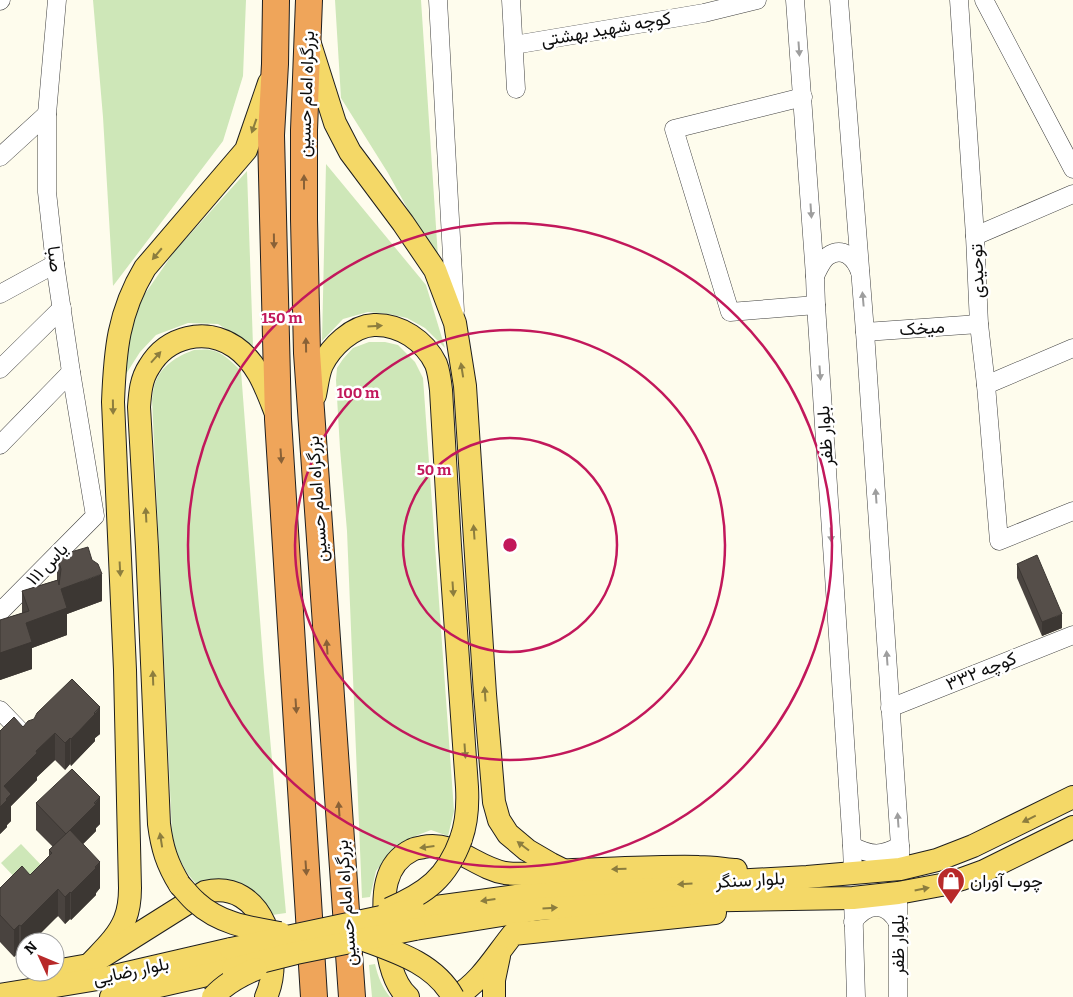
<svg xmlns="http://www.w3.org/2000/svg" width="1073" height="997" viewBox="0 0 1073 997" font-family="Bitter,Vazirmatn,serif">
<rect width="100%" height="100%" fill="#fefced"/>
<!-- green -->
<g fill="#cee7b8">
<polygon points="93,0 246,0 243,76 223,141 113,286 103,117"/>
<polygon points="335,0 421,0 438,257 429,248 388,173 341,98"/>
<polygon points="326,164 426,285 445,348 425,328 407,318 389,314 368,312 343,319 322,341"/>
<polygon points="247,171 253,346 218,324 188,323 156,335 140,352 126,374 124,332 140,301 174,252"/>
<polygon points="369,342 385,342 398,345 415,362 423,378 454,811 448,836 431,830 413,837 392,850 376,871 370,897 362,898 347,531 340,449 336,380 337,368 343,359 353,348"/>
<path d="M194 350C199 350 205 349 210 350 223 352 232 362 241 371L264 672 286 913 272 915 265 904 254 892 241 885H197L187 873 177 854 172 833 152 399C153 394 153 388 155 383 161 366 177 356 194 350Z"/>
<polygon points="21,844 42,866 22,885 1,863"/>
<path d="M375 964C378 977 382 987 390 997H372L369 965Z"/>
</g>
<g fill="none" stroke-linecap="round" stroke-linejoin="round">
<defs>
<g id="minor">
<polyline points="438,0 455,311"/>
<polyline points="511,0 516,89"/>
<polyline points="795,0 815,276 816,305 852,846 853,873"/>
<polyline points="839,0 865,332 900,846 900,869"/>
<polyline points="959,0 975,236 979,324 986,385 999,541 1073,511"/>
<polyline points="984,0 1073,169"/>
<polyline points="0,1 1,0"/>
<polyline points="514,45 704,13 757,0"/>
<polyline points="803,97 674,129 730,312 816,305"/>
<polyline points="0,157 47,114"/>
<polyline points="975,236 1073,194"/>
<path d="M815 276C818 270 822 260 828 256 843 246 855 258 860 272"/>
<polyline points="0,294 55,264"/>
<polyline points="865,332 979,324"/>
<polyline points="0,369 62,308"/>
<polyline points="986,385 1073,348"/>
<polyline points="0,445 71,372"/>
<polyline points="0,612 95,516 71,372 55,264 47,192 47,114 57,0"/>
<polyline points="890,708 1073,635"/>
<polyline points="0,710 26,737"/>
<path d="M852 846C872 856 881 856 900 846"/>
<polyline points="853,898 856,997"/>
<path d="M853 922C867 903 886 901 898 923"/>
<polyline points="898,997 898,893"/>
</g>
<g id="major">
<polyline points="310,44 335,123 350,152 403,223 435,270 455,323 465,386 485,694 494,802 499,820 508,834 527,850 551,864 565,871"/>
<path d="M315 395C317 386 318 374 322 365 331 347 352 326 374 325 400 324 425 341 436 364 439 372 440 381 441 390L450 546 467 787C468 805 467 822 461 839"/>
<path d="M180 885C167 864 162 848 159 824L147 547 139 407C140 393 141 379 149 367 167 336 206 327 235 347 257 362 266 388 275 411"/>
<polyline points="414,910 523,895 587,889 807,877 900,869 937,860 973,846 1073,797"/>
<polyline points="415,929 539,909 681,901 853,898 898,893 941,885 962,879 984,871 1073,827"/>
<path d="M89 965C102 951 118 937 125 919 129 909 130 898 130 888L125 670 113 402C115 351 118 313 145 268L246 150 269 83"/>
<path d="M55 971 89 965 205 892C263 878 285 955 266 997"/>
<polyline points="0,995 110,977 231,949"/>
<polyline points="111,997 233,969"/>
<path d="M408 997C390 981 386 947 385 923 383 896 383 864 412 850 415 848 420 848 423 847 453 840 476 868 505 873 527 876 551 871 573 870 615 869 657 866 699 867 711 867 724 869 736 870"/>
<path d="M455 997C481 982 495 956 513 934L715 913"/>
<polyline points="494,997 494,980 499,956"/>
</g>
<g id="highway">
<polyline points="276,0 275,64 271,135 278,419 314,997"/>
<polyline points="309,0 304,130 304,219 307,353 352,997"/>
</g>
</defs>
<!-- minor casing -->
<use href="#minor" stroke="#404040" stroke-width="19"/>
<!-- major casing -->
<use href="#major" stroke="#1e1e1e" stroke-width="24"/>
<!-- highway casing -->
<use href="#highway" stroke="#1e1e1e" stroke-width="28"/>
<!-- minor -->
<use href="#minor" stroke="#fff" stroke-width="18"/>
<!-- major -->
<use href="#major" stroke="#f4d867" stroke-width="22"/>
<!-- highway -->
<use href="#highway" stroke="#efa55a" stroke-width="26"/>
<defs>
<g id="major-bridge">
<path d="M180 885C185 890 190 897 196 902 220 924 250 928 280 933"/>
<path d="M389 909C426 893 447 878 461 839"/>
<path d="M364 940C397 952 435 964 453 997"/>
<polyline points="231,949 414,910"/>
<polyline points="233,969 296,953 415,929"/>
<path d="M213 997C225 984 239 976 256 969"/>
</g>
</defs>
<!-- major-bridge casing -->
<use href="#major-bridge" stroke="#1e1e1e" stroke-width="24" stroke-linecap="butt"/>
<!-- major-bridge -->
<use href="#major-bridge" stroke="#f4d867" stroke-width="22"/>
</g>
<!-- wall -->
<g fill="#49433f">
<polygon points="57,556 102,601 67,614 67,635 32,648 32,669 0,680 0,620 22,613 22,591 57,580"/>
<polygon points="1017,564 1062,628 1042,636 1017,578"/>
<polygon points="23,727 100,734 95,738 95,741 71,766 70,764 65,770 55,760 37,777 37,780 11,806 11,821 7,825 7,827 0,834"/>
<polygon points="36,803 100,824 96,828 96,831 83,844 100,888 96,893 96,895 71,920 70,919 65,924 58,916 25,942 25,949 21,953 19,952 14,957 0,942 0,888 30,875 49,856 49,850 53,847 36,830"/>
</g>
<!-- shaded-wall -->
<g fill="#3c3733">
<polygon points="102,574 102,601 67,614 67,635 32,648 32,669 0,680 0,653 26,623 61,589"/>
<polygon points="1062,614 1062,628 1042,636 1042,622"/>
<polygon points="100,707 100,734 95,738 95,741 71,766 71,739"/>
<polygon points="55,733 55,760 37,777 37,780 11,806 11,821 7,825 7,827 0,834 0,807 4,786 36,751"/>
<polygon points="70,738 70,764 65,770 65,743"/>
<polygon points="100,797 100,824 96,828 96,831 66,861 66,834"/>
<polygon points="100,862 100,888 96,893 96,895 71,920 71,893"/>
<polygon points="58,889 58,916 32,942 25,942 25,949 21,953 21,926"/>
<polygon points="70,892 70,919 65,924 65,897"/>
<polygon points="19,925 19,952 14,957 14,930"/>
</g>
<!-- building -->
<g fill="#554e49" stroke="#3c3733">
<polygon points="88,547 92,560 98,564 102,574 61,589 67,608 26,623 32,642 0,653 0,620 29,611 22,591 58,580 59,585 61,569 57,556"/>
<polygon points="1037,555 1062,614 1042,622 1017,564"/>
<polygon points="72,679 100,707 94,713 95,714 71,739 70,738 65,743 55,733 36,751 37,753 4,786 11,794 6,799 7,800 0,807 0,731 14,717 23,727 28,721 34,719 37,713"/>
<polygon points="72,769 100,797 94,803 96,804 66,834 36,803"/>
<polygon points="70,830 100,862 95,867 96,868 71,893 70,892 65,897 58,889 21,926 19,925 14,930 0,915 0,888 22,866 30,875 52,853 49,850"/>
</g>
<!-- one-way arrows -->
<defs><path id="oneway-solid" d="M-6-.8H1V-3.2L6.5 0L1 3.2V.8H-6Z" transform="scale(1.25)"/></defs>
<g fill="#9e9e9e">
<use href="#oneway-solid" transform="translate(799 49) rotate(86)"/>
<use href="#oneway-solid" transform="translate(811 211) rotate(86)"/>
<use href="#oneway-solid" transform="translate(863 299) rotate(-95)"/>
<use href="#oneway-solid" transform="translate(820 373) rotate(86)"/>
<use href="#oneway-solid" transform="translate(876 496) rotate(-94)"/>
<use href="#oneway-solid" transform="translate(831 535) rotate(86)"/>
<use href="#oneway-solid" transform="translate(887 658) rotate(-94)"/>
<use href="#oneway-solid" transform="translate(898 820) rotate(-94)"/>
</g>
<g fill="#8c7d3e">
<use href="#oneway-solid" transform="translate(254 126) rotate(109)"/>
<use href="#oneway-solid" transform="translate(157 254) rotate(130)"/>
<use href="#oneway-solid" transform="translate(375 326) rotate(-3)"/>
<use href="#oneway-solid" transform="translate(156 357) rotate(-48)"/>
<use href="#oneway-solid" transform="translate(462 370) rotate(-99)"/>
<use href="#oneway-solid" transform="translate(113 407) rotate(89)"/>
<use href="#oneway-solid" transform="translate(146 515) rotate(-93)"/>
<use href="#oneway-solid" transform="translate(474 532) rotate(-94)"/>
<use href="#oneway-solid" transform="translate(120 569) rotate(87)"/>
<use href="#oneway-solid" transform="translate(453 589) rotate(86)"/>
<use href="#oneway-solid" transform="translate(153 678) rotate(-92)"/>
<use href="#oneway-solid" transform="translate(485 694) rotate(-94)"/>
<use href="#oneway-solid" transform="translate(465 751) rotate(86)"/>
<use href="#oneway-solid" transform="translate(1029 819) rotate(154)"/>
<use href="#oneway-solid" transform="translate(161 840) rotate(-99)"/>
<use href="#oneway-solid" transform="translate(523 846) rotate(-143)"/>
<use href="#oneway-solid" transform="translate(427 847) rotate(173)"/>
<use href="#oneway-solid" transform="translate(619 869) rotate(178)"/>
<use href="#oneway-solid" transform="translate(685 884) rotate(177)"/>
<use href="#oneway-solid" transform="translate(922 889) rotate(-11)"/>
<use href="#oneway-solid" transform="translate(488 900) rotate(172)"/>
<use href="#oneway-solid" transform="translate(550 908) rotate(-3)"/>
</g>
<g fill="#896137">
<use href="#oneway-solid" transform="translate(304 182) rotate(-90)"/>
<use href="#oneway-solid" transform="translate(274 241) rotate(89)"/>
<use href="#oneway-solid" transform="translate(306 345) rotate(-91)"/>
<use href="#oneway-solid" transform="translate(281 456) rotate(86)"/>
<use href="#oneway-solid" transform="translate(327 647) rotate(-94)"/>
<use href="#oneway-solid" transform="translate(296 706) rotate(86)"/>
<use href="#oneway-solid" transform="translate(339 809) rotate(-94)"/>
<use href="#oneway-solid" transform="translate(306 868) rotate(86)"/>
</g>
<!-- distance rings -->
<g fill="none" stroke="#c2185b" stroke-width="2.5">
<circle cx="510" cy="545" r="107"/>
<circle cx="510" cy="545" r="215"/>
<circle cx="510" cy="545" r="322"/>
</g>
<!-- icons -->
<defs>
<symbol id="shop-pin" viewBox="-11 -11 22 30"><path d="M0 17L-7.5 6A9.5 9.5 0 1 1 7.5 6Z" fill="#b82929" stroke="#fff"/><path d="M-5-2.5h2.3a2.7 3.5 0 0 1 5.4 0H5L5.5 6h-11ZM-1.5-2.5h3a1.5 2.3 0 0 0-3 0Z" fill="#fff"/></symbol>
</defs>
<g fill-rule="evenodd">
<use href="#shop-pin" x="935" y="865" width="32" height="43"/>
</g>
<g text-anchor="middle" stroke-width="5" stroke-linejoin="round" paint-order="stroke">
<!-- street labels -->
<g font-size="18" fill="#0d0d0d" stroke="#fff">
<text transform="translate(606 29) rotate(-10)" y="6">کوچه شهید بهشتی</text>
<text transform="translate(306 94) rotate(-88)" y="6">بزرگراه امام حسین</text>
<text transform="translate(55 259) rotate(83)" y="6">صبا</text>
<text transform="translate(977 271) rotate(-92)" y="6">توحیدی</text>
<text transform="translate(922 328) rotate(-4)" y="6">میخک</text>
<text transform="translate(825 436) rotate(-94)" y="6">بلوار ظفر</text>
<text transform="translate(317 499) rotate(-94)" y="6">بزرگراه امام حسین</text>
<text transform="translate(47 564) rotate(-46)" y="6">یاس ۱۱۱</text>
<text transform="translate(981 671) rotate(-22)" y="6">کوچه ۳۳۲</text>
<text transform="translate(750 880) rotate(-3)" y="6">بلوار سنگر</text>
<text transform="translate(346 903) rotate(-94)" y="6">بزرگراه امام حسین</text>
<text transform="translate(898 945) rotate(-90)" y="6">بلوار ظفر</text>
<text transform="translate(131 971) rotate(-12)" y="6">بلوار رضایی</text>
</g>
<!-- poi labels -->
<g font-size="18" fill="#0d0d0d" stroke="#fff" text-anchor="start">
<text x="970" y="887">چوب آوران</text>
</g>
</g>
<circle cx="510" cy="545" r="8" fill="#c2185b" stroke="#fff" stroke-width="2.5"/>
<g font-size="15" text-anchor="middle" font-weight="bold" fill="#c2185b" stroke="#fff" stroke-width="5" stroke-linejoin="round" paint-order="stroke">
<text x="282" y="323">150 m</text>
<text x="358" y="398">100 m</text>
<text x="434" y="475">50 m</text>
</g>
<!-- north arrow -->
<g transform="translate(40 957) rotate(314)"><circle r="24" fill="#ffffff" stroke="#9e9e9e"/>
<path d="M0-4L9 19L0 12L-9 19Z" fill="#b82929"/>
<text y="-8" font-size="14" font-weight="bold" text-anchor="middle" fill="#0d0d0d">N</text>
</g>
</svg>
